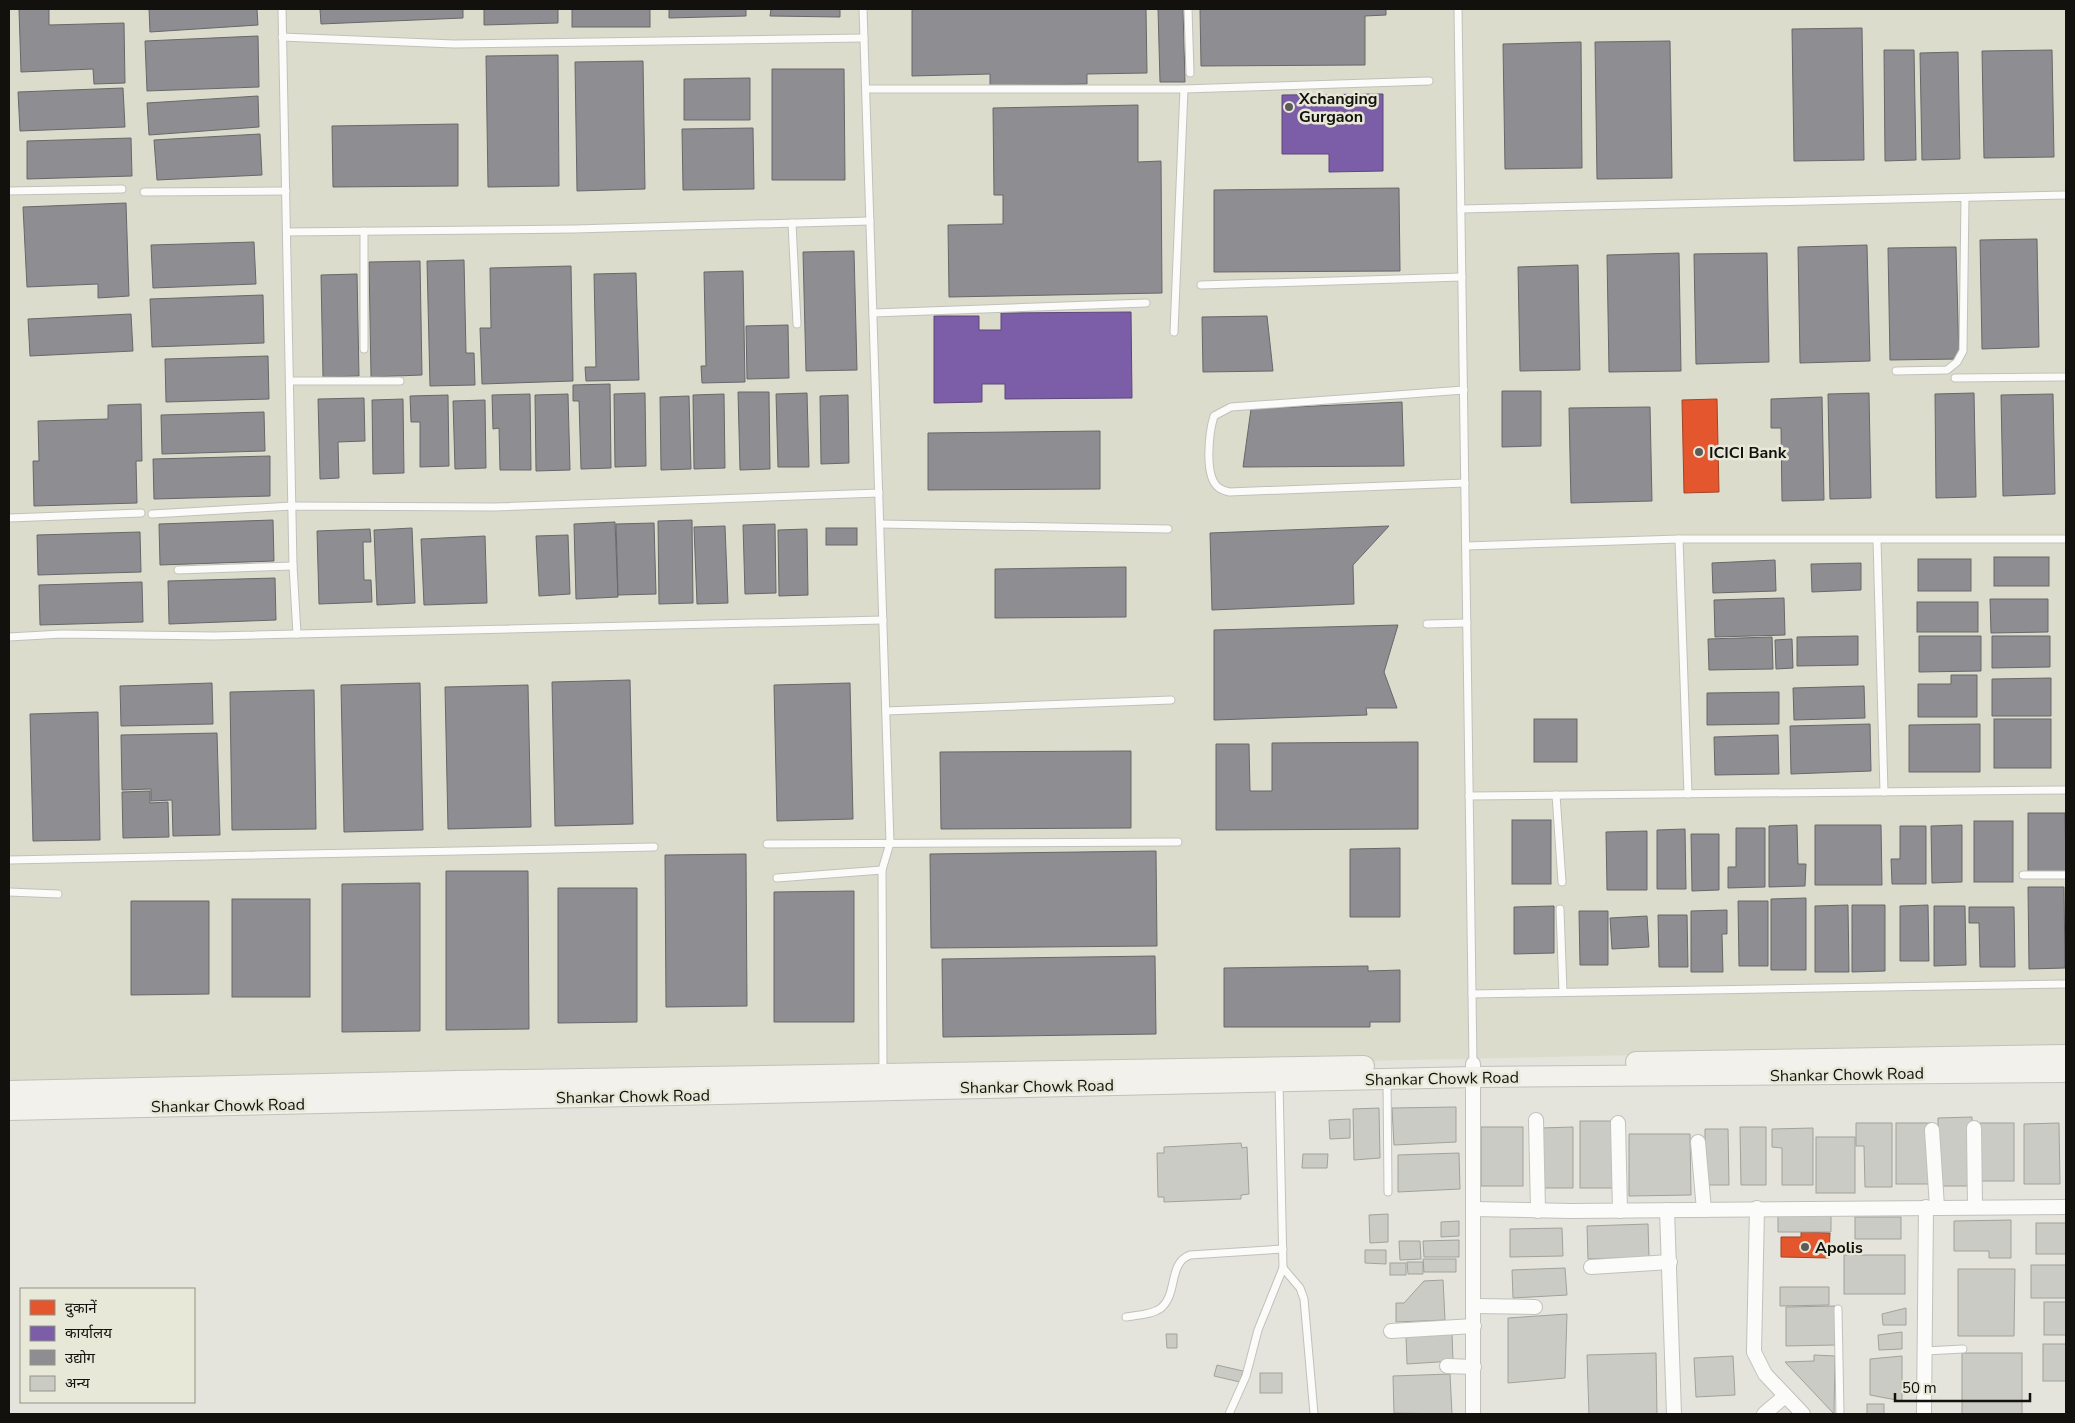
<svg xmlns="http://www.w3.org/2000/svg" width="2075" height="1423" viewBox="0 0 2075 1423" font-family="'Nunito Sans','Noto Sans Devanagari',sans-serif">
<rect width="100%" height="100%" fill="#e4e4dc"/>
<!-- built -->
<polygon fill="#dcdccc" points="9,9 2066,9 2066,1046 9,1090"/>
<!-- shops -->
<g fill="#e4572e" stroke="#a54224">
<polygon points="1717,399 1719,492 1684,493 1682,400"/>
<polygon points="1801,1232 1830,1233 1829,1258 1781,1257 1781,1237 1801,1237"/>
</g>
<!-- offices -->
<g fill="#7b5ea7" stroke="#5c4779">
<polygon points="1383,94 1383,171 1329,172 1329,154 1282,154 1282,95"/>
<polygon points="1131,312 1132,398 1005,399 1005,384 982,384 982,402 934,403 934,316 979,316 979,330 1001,330 1001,313"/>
</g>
<!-- industry -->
<g fill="#8d8d92" stroke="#68686a">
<polygon points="19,9 49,9 49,25 124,23 125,83 94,84 93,69 21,72"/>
<polygon points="149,9 257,9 258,25 150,32"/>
<polygon points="320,9 463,9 463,18 321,24"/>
<polygon points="484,9 558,9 558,23 484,25"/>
<rect x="572" y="9" width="78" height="18"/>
<polygon points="669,9 746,9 746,16 669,18"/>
<polygon points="771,9 840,9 840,17 770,16"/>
<polygon points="912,9 1146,9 1147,73 1087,74 1087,84 990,86 990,74 912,76"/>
<polygon points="1158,9 1183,9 1185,82 1160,82"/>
<polygon points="1200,9 1386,9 1386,15 1365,16 1365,65 1201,66"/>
<polygon points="1862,28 1864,160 1794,161 1792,29"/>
<polygon points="258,36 259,87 147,91 145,41"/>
<polygon points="1670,41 1672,178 1597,179 1595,42"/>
<polygon points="1581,42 1582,168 1505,169 1503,44"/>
<polygon points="1884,50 1914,50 1916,160 1885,161"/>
<polygon points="2052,50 2054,157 1984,158 1982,51"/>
<polygon points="1958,52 1960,159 1922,160 1920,53"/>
<polygon points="558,55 559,186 488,187 486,56"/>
<polygon points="643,61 645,189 577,191 575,62"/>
<polygon points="772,69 844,69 845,180 772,180"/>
<polygon points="750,78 750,120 684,120 684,79"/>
<polygon points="123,88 125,127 20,131 18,92"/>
<polygon points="258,96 259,127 149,135 147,103"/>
<polygon points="1138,105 1138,162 1161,161 1162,293 949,297 948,225 1003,224 1003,195 994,195 993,108"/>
<polygon points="458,124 458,186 333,187 332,126"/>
<polygon points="753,128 754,189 683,190 682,129"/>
<polygon points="260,134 262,175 157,180 154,140"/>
<polygon points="131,138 132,176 27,179 27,141"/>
<polygon points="1399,188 1400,271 1214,272 1214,190"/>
<polygon points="126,203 129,296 98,298 98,284 27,287 23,207"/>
<polygon points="2037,239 2039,347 1982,349 1980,240"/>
<polygon points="254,242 256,284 153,288 151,245"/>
<polygon points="1867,245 1870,361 1800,363 1798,247"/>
<polygon points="1956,247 1959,359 1890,360 1888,248"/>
<polygon points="854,251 857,370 806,371 803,252"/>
<polygon points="1679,253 1681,371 1609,372 1607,255"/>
<polygon points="1767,253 1769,362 1696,364 1694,254"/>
<polygon points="464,260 466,353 474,353 475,385 430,386 427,261"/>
<polygon points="420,261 422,375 371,377 369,262"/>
<polygon points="1578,265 1580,370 1520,371 1518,267"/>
<polygon points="571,266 573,381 482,384 480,328 491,328 490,268"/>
<polygon points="743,271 745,382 702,383 701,366 706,366 704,272"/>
<polygon points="636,273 639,380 586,381 585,367 596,367 594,274"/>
<polygon points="357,274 359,376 323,377 321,275"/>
<polygon points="263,295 264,343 152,347 150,299"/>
<polygon points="131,314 133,351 30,356 28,319"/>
<polygon points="1267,316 1273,371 1203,372 1202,317"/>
<polygon points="788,325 789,378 747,379 746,326"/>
<polygon points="268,356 269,399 166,402 165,359"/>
<polygon points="610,384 611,468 581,469 579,401 573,401 573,385"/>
<polygon points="1502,391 1541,391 1541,446 1502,447"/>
<polygon points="738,392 769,392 770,469 740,470"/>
<polygon points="645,393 646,466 615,467 614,394"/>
<polygon points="807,393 809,467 778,467 776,394"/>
<polygon points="1869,393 1871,498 1830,499 1828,394"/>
<polygon points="1974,393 1976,497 1936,498 1935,394"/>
<polygon points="530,394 531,470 500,470 499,428 493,429 492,395"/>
<polygon points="568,394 570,470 536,471 535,395"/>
<polygon points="724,394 725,468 694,469 693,395"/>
<polygon points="2053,394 2055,494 2003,496 2001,395"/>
<polygon points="448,395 449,466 420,467 420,422 411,422 410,396"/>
<polygon points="848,395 849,463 821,464 820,396"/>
<polygon points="689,396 691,469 661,470 660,397"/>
<polygon points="1822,397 1824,500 1782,501 1781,428 1771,428 1771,399"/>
<polygon points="364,398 365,441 338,442 339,478 320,479 318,399"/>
<polygon points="403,399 404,473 373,474 372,400"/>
<polygon points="485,400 486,468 455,469 453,401"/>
<polygon points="1402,402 1404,466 1243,467 1251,409"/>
<polygon points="141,404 142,461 136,461 137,503 34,506 33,461 39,461 38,421 108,419 108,405"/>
<polygon points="1650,407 1652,501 1571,503 1569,408"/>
<polygon points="264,412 265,451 162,454 161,415"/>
<polygon points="1100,431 1100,489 928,490 928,433"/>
<polygon points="270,456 270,496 154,499 153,459"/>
<polygon points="273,520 274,561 160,565 159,524"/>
<polygon points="692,520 693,603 659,604 658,521"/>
<polygon points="615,522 618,597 576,599 574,524"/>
<polygon points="654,523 656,594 618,595 616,524"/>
<polygon points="775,524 776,593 745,594 743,525"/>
<polygon points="725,526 728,603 697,604 694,527"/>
<polygon points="1389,526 1353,565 1354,604 1212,610 1210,533"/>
<polygon points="412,528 415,603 377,605 374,530"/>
<rect x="826" y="528" width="31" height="17"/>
<polygon points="370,529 371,542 363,542 364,580 371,580 372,602 319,604 317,531"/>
<polygon points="807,529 808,595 779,596 778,530"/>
<polygon points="140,532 141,572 38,575 37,535"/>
<polygon points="568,535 570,594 539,596 536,536"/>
<polygon points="485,536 487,603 424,605 421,539"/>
<rect x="1994" y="557" width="55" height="29"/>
<rect x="1918" y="559" width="53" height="32"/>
<polygon points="1775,560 1776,591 1713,593 1712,563"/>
<polygon points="1861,563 1861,590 1812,592 1811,564"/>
<polygon points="1126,567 1126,617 995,618 995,569"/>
<polygon points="275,578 276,620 169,624 168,581"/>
<polygon points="142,582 143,622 40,625 39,585"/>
<polygon points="1784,598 1785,635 1715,637 1714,600"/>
<polygon points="1990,599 2048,599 2048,632 1991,633"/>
<rect x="1917" y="602" width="61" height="30"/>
<polygon points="1398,625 1384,672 1397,708 1366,708 1367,715 1214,720 1214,630"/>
<polygon points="1858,636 1858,665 1797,666 1797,637"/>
<polygon points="1919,636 1981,636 1981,671 1919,672"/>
<polygon points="1992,636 2050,636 2050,667 1992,668"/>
<polygon points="1772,637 1773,669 1709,670 1708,639"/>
<polygon points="1792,639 1793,668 1776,669 1775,640"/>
<polygon points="1951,675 1977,675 1977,717 1918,717 1918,684 1951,684"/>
<polygon points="2051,678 2051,716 1992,716 1992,679"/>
<polygon points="630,680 633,824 555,826 552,682"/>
<polygon points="212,683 213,724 121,726 120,686"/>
<polygon points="420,683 423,830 344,832 341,685"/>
<polygon points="850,683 853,819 777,821 774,685"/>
<polygon points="528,685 531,827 448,829 445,687"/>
<polygon points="1864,686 1865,718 1794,720 1793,688"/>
<polygon points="314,690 316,829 232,830 230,692"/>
<polygon points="1779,692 1779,724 1707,725 1707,693"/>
<polygon points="98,712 100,840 33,841 30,714"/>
<rect x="1534" y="719" width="43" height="43"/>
<rect x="1994" y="719" width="57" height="49"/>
<polygon points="1870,724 1871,771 1791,774 1790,726"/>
<polygon points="1980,724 1980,772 1909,772 1909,725"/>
<polygon points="217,733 220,835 173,836 172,800 151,801 151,789 122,790 121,735"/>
<polygon points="1778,735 1779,774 1715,775 1714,737"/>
<polygon points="1418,742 1418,829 1216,830 1216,744 1249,744 1250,791 1272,791 1272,743"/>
<polygon points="1131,751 1131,828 941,829 940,752"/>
<polygon points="150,791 150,803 168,802 169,837 123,838 122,792"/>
<polygon points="2028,813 2065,813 2066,872 2028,872"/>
<rect x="1512" y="820" width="39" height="64"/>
<rect x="1974" y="821" width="39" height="61"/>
<polygon points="1797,825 1798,864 1806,864 1805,886 1769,887 1769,826"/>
<polygon points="1815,825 1881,825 1882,885 1815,885"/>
<polygon points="1962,825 1962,882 1932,883 1931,826"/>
<polygon points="1900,826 1926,826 1926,884 1892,884 1891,859 1900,859"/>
<polygon points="1736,828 1765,828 1765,887 1728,888 1728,867 1736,867"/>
<polygon points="1685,829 1686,889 1657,889 1657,830"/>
<polygon points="1647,831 1647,890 1607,890 1606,832"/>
<polygon points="1691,834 1719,834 1719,890 1692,891"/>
<polygon points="1400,848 1400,917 1350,917 1350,849"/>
<polygon points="1156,851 1157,946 931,948 930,854"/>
<polygon points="746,854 747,1006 666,1007 665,855"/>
<polygon points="446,871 528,871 529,1029 446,1030"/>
<polygon points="420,883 420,1031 342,1032 342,884"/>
<polygon points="2028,887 2064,887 2065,968 2029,969"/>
<polygon points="558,888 637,888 637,1022 558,1023"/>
<polygon points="854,891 854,1022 774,1022 774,892"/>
<polygon points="1806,898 1806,970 1771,970 1771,899"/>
<rect x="232" y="899" width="78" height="98"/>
<polygon points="131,901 209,901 209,994 131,995"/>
<polygon points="1738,901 1768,901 1768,966 1739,966"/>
<polygon points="1848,905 1849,972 1815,972 1815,906"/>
<polygon points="1852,905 1885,905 1885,971 1852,972"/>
<polygon points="1928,905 1929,961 1900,961 1900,906"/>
<polygon points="1554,906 1554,953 1514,954 1514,907"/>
<polygon points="1934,906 1965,906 1966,965 1934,966"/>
<polygon points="1969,907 2014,907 2015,967 1980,967 1979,923 1969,923"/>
<polygon points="1727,910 1727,934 1722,934 1723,972 1691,972 1691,911"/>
<polygon points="1579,911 1608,911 1608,965 1580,965"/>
<polygon points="1658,915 1687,915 1688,967 1659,967"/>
<polygon points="1647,916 1649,947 1612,949 1610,918"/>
<polygon points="1155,956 1156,1034 943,1037 942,959"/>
<polygon points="1368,966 1368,971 1400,970 1400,1022 1370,1022 1370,1027 1224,1027 1224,968"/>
</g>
<!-- building -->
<g fill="#cbcbc5" stroke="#a2a29c">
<polygon points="1456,1107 1456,1142 1394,1145 1392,1108"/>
<polygon points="1379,1108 1380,1158 1354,1160 1353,1109"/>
<polygon points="1972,1117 1972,1186 1938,1186 1938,1118"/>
<polygon points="1350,1119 1350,1138 1330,1139 1329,1120"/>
<rect x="1580" y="1121" width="36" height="67"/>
<polygon points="1856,1123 1892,1123 1892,1187 1865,1187 1864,1146 1856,1146"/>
<rect x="1896" y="1123" width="34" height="61"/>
<rect x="1980" y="1123" width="34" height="58"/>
<polygon points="2059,1123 2060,1184 2024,1184 2024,1124"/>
<rect x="1481" y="1127" width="42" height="59"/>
<polygon points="1573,1127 1573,1188 1541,1188 1541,1128"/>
<polygon points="1740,1127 1766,1127 1766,1185 1741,1185"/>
<polygon points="1813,1128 1813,1185 1782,1185 1782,1148 1772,1147 1772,1129"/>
<polygon points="1705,1129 1728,1129 1729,1185 1705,1185"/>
<polygon points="1629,1134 1690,1134 1691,1195 1629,1196"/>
<rect x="1816" y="1137" width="39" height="56"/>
<polygon points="1241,1143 1242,1148 1247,1147 1249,1194 1241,1195 1241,1199 1164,1202 1164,1197 1158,1197 1157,1153 1164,1153 1164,1147"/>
<polygon points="1459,1153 1460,1189 1398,1192 1398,1155"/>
<polygon points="1303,1154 1328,1154 1327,1168 1302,1168"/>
<polygon points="1831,1209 1831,1232 1778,1232 1778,1210"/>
<polygon points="1388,1214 1388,1242 1370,1243 1369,1215"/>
<rect x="1855" y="1217" width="46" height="22"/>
<polygon points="2011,1220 2011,1258 1989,1258 1989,1251 1954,1251 1954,1221"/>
<polygon points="1459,1221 1459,1236 1441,1237 1441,1222"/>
<rect x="2036" y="1223" width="30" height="31"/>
<polygon points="1648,1224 1649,1257 1588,1259 1587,1226"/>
<polygon points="1562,1228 1563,1256 1510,1257 1510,1229"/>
<polygon points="1459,1240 1459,1257 1424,1257 1423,1241"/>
<polygon points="1399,1241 1420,1241 1421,1259 1400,1260"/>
<polygon points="1365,1250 1386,1250 1386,1264 1365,1263"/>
<rect x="1844" y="1255" width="61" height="39"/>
<polygon points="1423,1259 1456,1259 1456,1272 1424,1272"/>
<polygon points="1407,1262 1423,1262 1423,1274 1408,1274"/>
<rect x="1390" y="1263" width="16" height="12"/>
<rect x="2031" y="1265" width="35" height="33"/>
<polygon points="1565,1268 1567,1295 1513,1298 1512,1270"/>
<polygon points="1958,1269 2015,1269 2014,1336 1958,1336"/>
<polygon points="1443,1280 1445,1320 1396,1322 1396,1303 1404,1303 1424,1281"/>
<polygon points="1780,1287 1829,1287 1829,1305 1780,1306"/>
<rect x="2044" y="1302" width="22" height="33"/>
<polygon points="1835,1306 1835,1345 1786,1346 1786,1307"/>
<polygon points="1906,1308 1906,1325 1883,1325 1882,1314"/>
<polygon points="1567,1314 1565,1378 1508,1383 1508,1318"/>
<polygon points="1902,1332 1902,1349 1879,1350 1878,1335"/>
<polygon points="1166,1334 1177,1334 1177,1348 1167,1348"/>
<polygon points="1452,1334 1453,1361 1407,1364 1406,1336"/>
<rect x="2043" y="1344" width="23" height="37"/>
<polygon points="1656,1353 1657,1414 1589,1414 1587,1355"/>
<rect x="1962" y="1353" width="60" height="61"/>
<polygon points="1814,1355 1835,1356 1834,1414 1785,1362 1814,1361"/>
<polygon points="1733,1356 1735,1395 1696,1397 1694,1358"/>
<polygon points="1902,1356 1902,1401 1870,1395 1870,1359"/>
<polygon points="1217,1365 1243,1371 1240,1382 1214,1376"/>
<rect x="1260" y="1373" width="22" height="20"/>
<polygon points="1450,1374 1452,1414 1394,1413 1393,1376"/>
<rect x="1867" y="1404" width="17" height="10"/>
</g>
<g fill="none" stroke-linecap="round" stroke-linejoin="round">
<defs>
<g id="service">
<polyline points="282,9 293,566 297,634"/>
<polyline points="863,9 890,843 882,870 883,1072"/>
<polyline points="1188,9 1190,73"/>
<polyline points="1458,9 1473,1064"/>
<polyline points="282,37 454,44 864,38"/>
<polyline points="866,89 1184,89 1429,81"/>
<polyline points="9,191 122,189"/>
<polyline points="144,192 286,191"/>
<polyline points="1461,209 2066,195"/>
<polyline points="792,223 797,324"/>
<polyline points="287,232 574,229 870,221"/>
<polyline points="1201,285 1462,277"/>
<polyline points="873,313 1146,303"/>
<polyline points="1174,332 1184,89"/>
<polyline points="364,349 364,231"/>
<polyline points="1896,371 1947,370 1957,362 1963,351 1965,198"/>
<polyline points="1955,378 2066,377"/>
<polyline points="290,381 400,381"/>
<path d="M1464 390 1231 407 1214 416C1209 432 1204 476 1218 487 1221 490 1226 491 1229 492L1465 483"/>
<polyline points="152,514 292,506 494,507 879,493"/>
<polyline points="9,518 141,513"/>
<polyline points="880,524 1168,529"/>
<polyline points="1679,539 1688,794"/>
<polyline points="1877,540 1884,792"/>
<polyline points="1466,546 1679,539 2066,539"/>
<polyline points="178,570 293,566"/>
<polyline points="1427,624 1467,623"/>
<polyline points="9,637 62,634 214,636 883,620"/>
<polyline points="886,711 1171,700"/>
<polyline points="1556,795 1562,882"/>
<polyline points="1469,796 2066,790"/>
<polyline points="767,844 1178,842"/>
<polyline points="9,860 654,847"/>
<polyline points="2023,875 2066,875"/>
<polyline points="777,878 882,870"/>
<polyline points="9,892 58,894"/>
<polyline points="1560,909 1563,992"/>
<polyline points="1472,994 2066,984"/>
<polyline points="1387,1080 1388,1192"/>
<polyline points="1283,1268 1300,1288 1304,1299 1314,1414"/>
<polyline points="1838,1309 1840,1414"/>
<path d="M1126 1317C1137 1315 1152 1315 1161 1308 1178 1294 1168 1263 1190 1255L1283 1249"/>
<polyline points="1925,1351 1963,1349"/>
<polyline points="1229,1414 1246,1376 1258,1330 1283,1268 1279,1082"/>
</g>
<g id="minor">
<polyline points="1536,1120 1538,1211"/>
<polyline points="1618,1123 1620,1211"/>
<polyline points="1974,1128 1975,1207"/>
<polyline points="1932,1130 1937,1207"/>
<polyline points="1698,1142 1704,1210"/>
<polyline points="1757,1208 1754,1352 1765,1374 1803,1414"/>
<polyline points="1473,1209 1571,1211 2066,1207"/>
<polyline points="1667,1210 1674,1414"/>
<polyline points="1591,1267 1670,1262"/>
<polyline points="1475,1306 1535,1307"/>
<polyline points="1391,1331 1474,1326"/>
<polyline points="1447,1366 1474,1367"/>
<polyline points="1473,1414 1473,1064"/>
<polyline points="1764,1414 1785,1396"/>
<polyline points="1924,1414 1926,1207"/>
</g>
<g id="secondary">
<polyline points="1636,1062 2066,1055"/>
<polyline points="9,1091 457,1081 1364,1066"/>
<polyline points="9,1110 1474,1077 2066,1072"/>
</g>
</defs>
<!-- service casing -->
<use href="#service" stroke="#c1c1bc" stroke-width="9"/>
<!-- minor casing -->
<use href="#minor" stroke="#c1c1bc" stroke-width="16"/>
<!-- secondary casing -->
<use href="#secondary" stroke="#c1c1bc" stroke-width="22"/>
<!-- service -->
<use href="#service" stroke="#fbfbfa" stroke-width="7"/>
<!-- minor -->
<use href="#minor" stroke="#fbfbfa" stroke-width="14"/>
<!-- secondary -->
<use href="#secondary" stroke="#f2f1ec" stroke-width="20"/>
</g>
<!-- markers -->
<g fill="#5c5b55" stroke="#e8e8d9" stroke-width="2">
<circle cx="1289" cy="107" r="5"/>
<circle cx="1699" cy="452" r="5"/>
<circle cx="1805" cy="1247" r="5"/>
</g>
<g text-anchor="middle" stroke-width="5" stroke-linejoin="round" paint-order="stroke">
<!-- poi labels -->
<g font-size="16" font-weight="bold" fill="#12110d" stroke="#e8e8d9" text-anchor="start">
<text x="1299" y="104">Xchanging<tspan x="1299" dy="18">Gurgaon</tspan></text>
<text x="1709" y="458">ICICI Bank</text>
<text x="1815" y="1253">Apolis</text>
</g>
<!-- street labels -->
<g font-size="16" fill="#12110d" stroke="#e8e8d9">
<text transform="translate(1847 1074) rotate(-1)" y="6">Shankar Chowk Road</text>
<text transform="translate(1442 1078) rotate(-1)" y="6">Shankar Chowk Road</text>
<text transform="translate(1037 1086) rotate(-1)" y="6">Shankar Chowk Road</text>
<text transform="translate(633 1096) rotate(-1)" y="6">Shankar Chowk Road</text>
<text transform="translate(228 1105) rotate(-1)" y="6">Shankar Chowk Road</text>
</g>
</g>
<!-- border -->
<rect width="2075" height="1423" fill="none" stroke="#12110d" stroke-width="20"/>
<!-- legend -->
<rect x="20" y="1288" width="175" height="115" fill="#e8e8d9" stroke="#929287"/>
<rect x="30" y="1300" width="25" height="15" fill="#e4572e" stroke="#929287"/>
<text x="65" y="1313" font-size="15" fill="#12110d">दुकानें</text>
<rect x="30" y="1326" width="25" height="15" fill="#7b5ea7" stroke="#929287"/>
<text x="65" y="1338" font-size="15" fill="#12110d">कार्यालय</text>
<rect x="30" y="1350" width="25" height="15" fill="#8d8d92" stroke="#929287"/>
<text x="65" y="1363" font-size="15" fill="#12110d">उद्योग</text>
<rect x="30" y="1376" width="25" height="15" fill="#cbcbc5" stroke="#929287"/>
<text x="65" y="1388" font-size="15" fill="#12110d">अन्य</text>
<!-- scale -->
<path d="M1895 1393v8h135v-8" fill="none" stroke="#12110d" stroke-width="2.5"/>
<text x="1902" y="1393" font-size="15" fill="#12110d" stroke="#e8e8d9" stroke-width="4" paint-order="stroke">50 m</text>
</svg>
